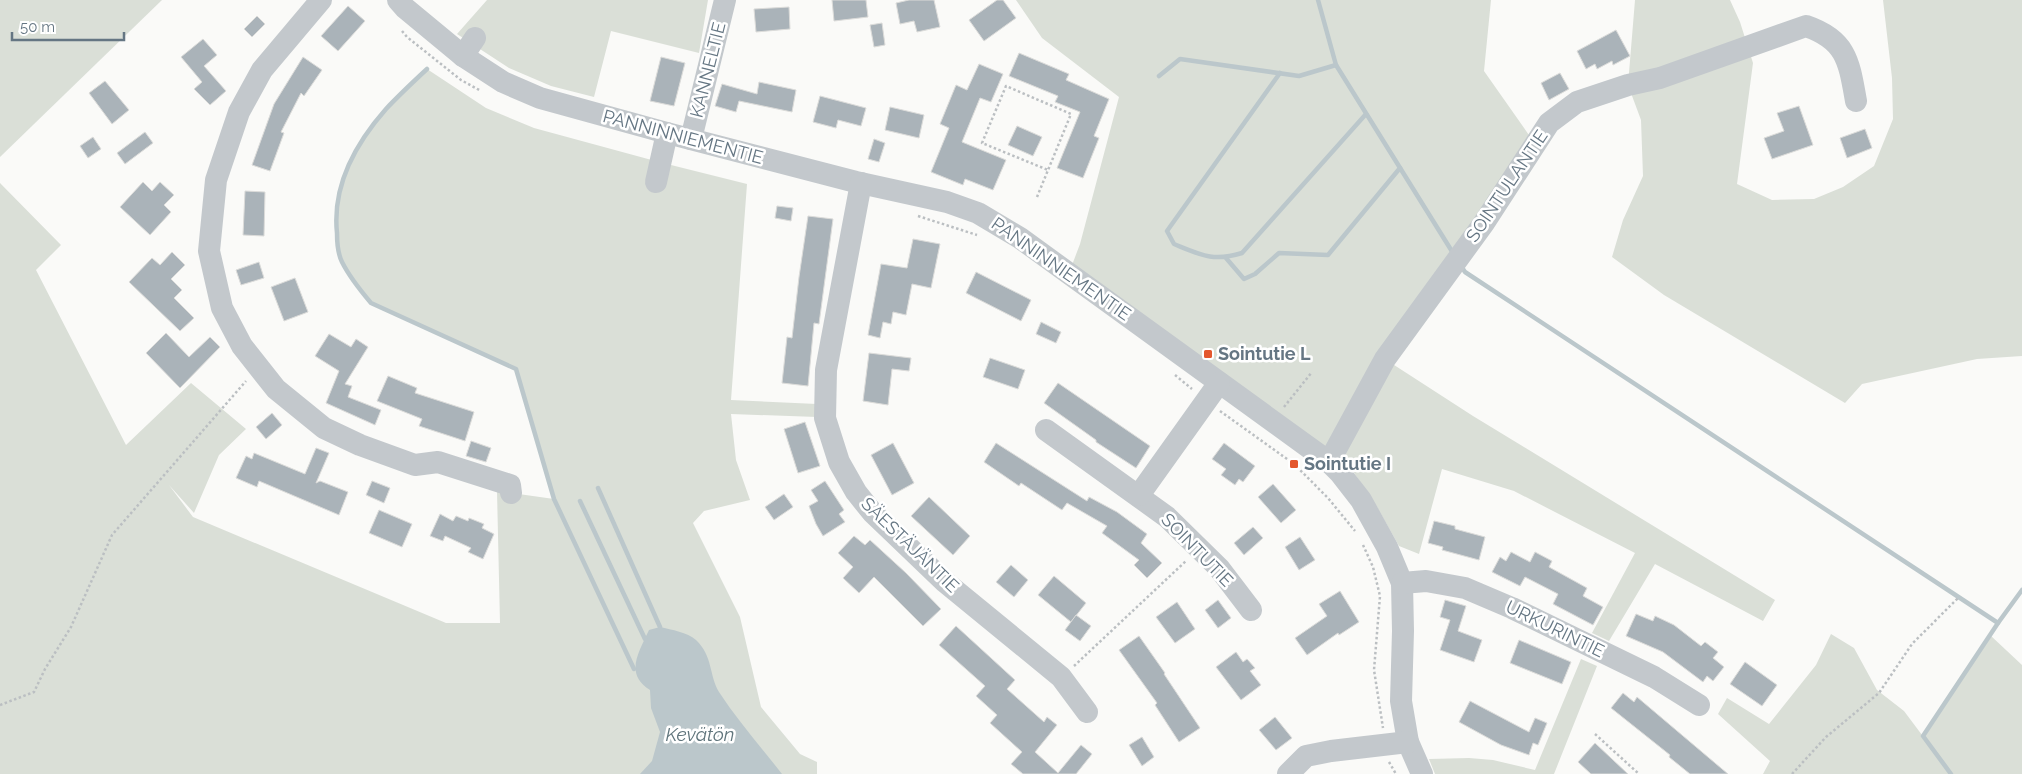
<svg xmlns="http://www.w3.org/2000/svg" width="2022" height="774" viewBox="0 0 2022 774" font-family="Raleway,sans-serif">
<rect width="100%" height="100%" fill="#fafaf8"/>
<!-- green -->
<g fill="#dadfd7">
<polygon points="0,0 162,0 0,157"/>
<polygon points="487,0 708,0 699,53 611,31 594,97 551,86 509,68 457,34"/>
<polygon points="1016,0 1491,0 1484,71 1536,145 1329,462 1069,273 1080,244 1119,97 1042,38"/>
<polygon points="1635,0 1730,0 1740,22 1753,63 1737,184 1772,200 1814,199 1843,187 1874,166 1893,119 1892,78 1883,0 2022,0 2022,356 1977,359 1862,384 1845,403 1664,295 1612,257 1623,220 1643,176 1641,120 1628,85"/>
<path d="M427 69 486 108 534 128 659 162 747 184 731 400 817 404V417L731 414 736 460 750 500 704 511 693 523 740 617 761 707 800 754 817 762V774H0V183L61 245 36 270 126 445 191 383 246 429 219 455 194 513 169 485 193 517 446 623H500L497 491 554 499 517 370 371 303C360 290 350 278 342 262 338 254 337 242 337 233 332 186 356 143 386 109 399 95 413 82 427 69Z"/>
<polygon points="1391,363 1473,416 1775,600 1763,621 1655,564 1609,641 1592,633 1635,553 1514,491 1442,469 1419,554 1399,546 1377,507 1342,455"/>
<polygon points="1831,634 1854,648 1877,690 1904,711 1922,735 1990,635 2022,665 2022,774 1763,774 1770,761 1718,714 1727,698 1769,724 1816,665"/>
<polygon points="1581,659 1597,666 1554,774 1435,774 1429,759 1469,758 1493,760 1535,770"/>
</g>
<!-- water -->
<path fill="#bbc7cb" d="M660 627C672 630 687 632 696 640 713 656 709 675 719 692 738 721 761 747 782 774H640L652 761 660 732 651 708 650 690C624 674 639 652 649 630Z"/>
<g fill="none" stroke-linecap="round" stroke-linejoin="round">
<!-- stream -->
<g stroke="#bbc7cb" stroke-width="4.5">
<polyline points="1318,0 1336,65 1453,253"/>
<path d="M427 69C413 82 399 95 386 109 356 143 332 186 337 233 337 242 338 254 342 262 350 278 360 290 371 303L516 369 554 499 634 669"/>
<path d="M1280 73 1167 231 1174 244C1201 255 1213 262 1242 253L1366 114"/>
<polyline points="1159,76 1180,59 1299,76 1336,65"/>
<polyline points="1226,258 1244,279 1255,274 1279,253 1328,255 1400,168"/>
<polyline points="1461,266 1465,272 1998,623 1923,736 1951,774"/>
<polyline points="598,488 660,627"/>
<polyline points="580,501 645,639"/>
<polyline points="1998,623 2022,590"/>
</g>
</g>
<!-- building -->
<g fill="#aab3b9" stroke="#dcdcda">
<polygon points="832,0 866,0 868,17 834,21"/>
<polygon points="909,0 934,0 940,27 917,32 914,21 900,24 896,3"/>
<polygon points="997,0 1003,0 1016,18 984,41 969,20"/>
<polygon points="348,6 365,21 338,51 321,36"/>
<polygon points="789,7 790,29 756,32 754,9"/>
<polygon points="257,16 265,24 252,37 244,29"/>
<polygon points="882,23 885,45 874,47 870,25"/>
<polygon points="1616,30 1630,56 1613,65 1612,61 1597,69 1595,64 1586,69 1577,51"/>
<polygon points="203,39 217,55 204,66 226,91 210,105 194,89 202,82 181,57"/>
<polygon points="1019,53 1069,74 1066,80 1109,99 1094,136 1099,138 1083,178 1057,168 1080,112 1055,102 1058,96 1009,76"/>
<polygon points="303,57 322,70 304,96 301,93 281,132 284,133 270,171 252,165 274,104"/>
<polygon points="661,57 685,63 674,106 650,101"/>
<polygon points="979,64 1003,74 991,102 980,98 962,142 1006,160 993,190 965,179 963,185 931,172 949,128 940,124 956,85 967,90"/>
<polygon points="1560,73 1569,89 1549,100 1541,83"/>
<polygon points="105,81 129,110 112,124 89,93"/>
<polygon points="759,82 796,90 792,112 739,101 736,112 715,106 722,84 757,94"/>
<polygon points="820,96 866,108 861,126 838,120 836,128 813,122"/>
<polygon points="1799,106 1813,145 1772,159 1764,138 1784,131 1777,113"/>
<polygon points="890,107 924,115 919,138 885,130"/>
<polygon points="1017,126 1042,137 1033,156 1008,145"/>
<polygon points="1865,129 1872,148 1847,158 1840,138"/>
<polygon points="145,132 153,143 125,164 117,153"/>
<polygon points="93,137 101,149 88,158 80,146"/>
<polygon points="874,139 885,143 879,162 868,159"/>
<polygon points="143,182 152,191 160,182 174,195 164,205 171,212 150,235 120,207"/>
<polygon points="245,191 265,192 264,236 243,235"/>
<polygon points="777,206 793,208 791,221 775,218"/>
<polygon points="808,216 833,219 819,324 814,323 808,386 782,383 787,337 792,338 799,277"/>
<polygon points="913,239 940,244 931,288 912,284 906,315 893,312 891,324 883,322 880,338 868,335 881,264 907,268"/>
<polygon points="172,252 185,265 171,279 182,290 174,298 194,318 180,331 129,282 152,258 160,265"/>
<polygon points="259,262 264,278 241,285 236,270"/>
<polygon points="976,272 1031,300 1021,321 966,293"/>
<polygon points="295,278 308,312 284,321 271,287"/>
<polygon points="1041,322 1061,332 1056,343 1036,334"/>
<polygon points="166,333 189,357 210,337 220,347 180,388 146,353"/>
<polygon points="329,334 351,347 356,339 368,347 345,384 352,386 348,397 381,410 375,425 326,403 339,371 315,356"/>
<polygon points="869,353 911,358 909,371 892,369 888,405 863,401"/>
<polygon points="990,358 1025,370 1018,389 983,377"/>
<polygon points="388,376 417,388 415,393 474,412 465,441 419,426 422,419 377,401"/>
<polygon points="1058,383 1150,446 1136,468 1096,442 1096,440 1044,403"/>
<polygon points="272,413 282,425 266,439 256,427"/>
<polygon points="805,422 820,466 798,473 784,429"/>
<polygon points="471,441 491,448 486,462 466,456"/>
<polygon points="893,443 914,483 892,495 871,455"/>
<polygon points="996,443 1087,501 1089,497 1117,512 1147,534 1141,543 1162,563 1147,578 1134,565 1139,560 1102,533 1107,526 1067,503 1062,510 1021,483 1019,486 984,462"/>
<polygon points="1224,443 1255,466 1243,482 1239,479 1235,485 1221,475 1226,469 1212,459"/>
<polygon points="316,448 329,453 316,483 320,481 348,492 339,515 259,481 257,487 236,478 246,456 252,459 254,453 305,474"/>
<polygon points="372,481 390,488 384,503 366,495"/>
<polygon points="825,481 844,510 839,514 845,522 823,536 816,524 809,506 818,501 811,490"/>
<polygon points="1273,484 1296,510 1281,523 1258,497"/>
<polygon points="784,494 793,507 774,520 765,507"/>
<polygon points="929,497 970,536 953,555 911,516"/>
<polygon points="379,510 412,524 402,547 369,533"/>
<polygon points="440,514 453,521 456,516 468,521 469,518 484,524 482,528 494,534 483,559 468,552 471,548 445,536 443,541 430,536"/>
<polygon points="1434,521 1455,526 1455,529 1485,537 1479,560 1442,550 1443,547 1428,543"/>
<polygon points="1253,527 1263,538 1244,555 1234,543"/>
<polygon points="854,536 865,545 870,540 906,573 941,609 923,626 874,577 859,593 843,578 853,567 838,553"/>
<polygon points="1300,537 1315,560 1299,570 1285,547"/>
<polygon points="1511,552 1530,562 1535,552 1552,561 1549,567 1587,588 1583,596 1603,607 1593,625 1553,604 1558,594 1525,577 1520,586 1492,572 1500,557 1506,561"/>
<polygon points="1011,565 1028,580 1014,597 996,582"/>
<polygon points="1054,576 1086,603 1071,622 1038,595"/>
<polygon points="1340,591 1359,622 1339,635 1338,633 1307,655 1295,638 1327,616 1319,604"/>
<polygon points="1218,600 1231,618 1218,628 1205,610"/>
<polygon points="1445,600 1466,606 1458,631 1482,640 1474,662 1440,650 1450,620 1440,617"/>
<polygon points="1177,602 1195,629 1175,643 1156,617"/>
<polygon points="1636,614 1653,621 1655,616 1674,625 1701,646 1705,642 1718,652 1713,658 1724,667 1713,681 1707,676 1703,682 1663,652 1626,636"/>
<polygon points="1076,615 1091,626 1080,641 1065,630"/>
<polygon points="956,626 1015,680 1007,689 1044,722 1047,717 1057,725 1035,752 1058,773 1081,745 1092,754 1076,774 1023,774 1011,764 1022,752 990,723 997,715 976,696 985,686 939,645"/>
<polygon points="1139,636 1165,673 1164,674 1200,728 1179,742 1155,705 1157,703 1119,650"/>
<polygon points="1519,640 1571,662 1562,684 1510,663"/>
<polygon points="1236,652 1243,662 1247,659 1255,668 1250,671 1261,685 1241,700 1216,667"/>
<polygon points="1745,662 1777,685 1762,706 1730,684"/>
<polygon points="1623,693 1634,702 1637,697 1728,774 1690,774 1669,757 1670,755 1611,708"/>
<polygon points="1470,701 1529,732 1535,718 1547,723 1538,745 1533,743 1529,755 1501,745 1459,722"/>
<polygon points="1275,717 1292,738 1276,750 1259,730"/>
<polygon points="1142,737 1154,757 1142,766 1129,745"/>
<polygon points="1595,743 1628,774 1591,774 1578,762"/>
</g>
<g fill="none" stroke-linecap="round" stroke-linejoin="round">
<!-- path -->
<g stroke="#bbbfc2" stroke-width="2.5" stroke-dasharray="2.5 2.5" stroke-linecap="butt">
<polyline points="402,31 407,37 461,80 481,91"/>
<polyline points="1037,197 1071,114 1006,86 982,143 1048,170"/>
<polyline points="918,216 977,235"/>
<polyline points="1175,375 1192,389"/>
<polyline points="1284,407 1312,372"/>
<polyline points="1220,411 1294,464 1328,498 1355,531"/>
<polyline points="1363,545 1373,567 1380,596 1374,670 1383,728"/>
<polyline points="1074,666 1187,560"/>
<polyline points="0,705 34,692 45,669 71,627 112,535 246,381"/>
<polyline points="1595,734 1639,774"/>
<polyline points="1389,762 1396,774"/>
<polyline points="1792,774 1826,737 1879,693 1912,644 1959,597"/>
</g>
<!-- minor -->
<g stroke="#c3c8cc" stroke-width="22">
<polyline points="321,0 262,70 239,112 216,180 209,251 222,308 242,346 276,389 324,428 360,445 415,465 438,462 510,485 511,493"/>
<polyline points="398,0 405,8 463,56 503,82 540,98 667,133 856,182 947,202 978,213 1020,238 1329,462 1340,473 1361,500 1387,547 1402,583 1403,631 1401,701 1408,742 1422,774"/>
<polyline points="463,56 475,38"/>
<polyline points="691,139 725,0"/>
<polyline points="656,182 667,133"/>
<polyline points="861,183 826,370 825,418 839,462 856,492 872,512 945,582 1061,677 1087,712"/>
<polyline points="1046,430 1167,517 1219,568 1251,610"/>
<path d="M1329 462 1385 359 1484 223 1549 123 1577 102 1628 85 1660 78 1806 26C1847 40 1849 62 1856 101"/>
<polyline points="1139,495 1219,383"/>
<polyline points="1402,583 1426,581 1465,588 1512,608 1654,677 1699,705"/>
<polyline points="1288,774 1306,756 1331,751 1408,742"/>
</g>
</g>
<!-- markers -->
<g fill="#e4572e" stroke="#fff" stroke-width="2">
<rect x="1203" y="349" width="10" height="10" rx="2.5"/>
<rect x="1289" y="459" width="10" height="10" rx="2.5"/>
</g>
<g text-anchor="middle" stroke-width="5" stroke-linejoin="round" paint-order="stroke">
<!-- street labels -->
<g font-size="18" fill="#657683" stroke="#fff">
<text transform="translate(708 70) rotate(-76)" y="6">KANNELTIE</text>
<text transform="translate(683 137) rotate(15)" y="6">PANNINNIEMENTIE</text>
<text transform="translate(1507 186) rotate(-56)" y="6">SOINTULANTIE</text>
<text transform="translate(1061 269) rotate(35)" y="6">PANNINNIEMENTIE</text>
<text transform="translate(910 545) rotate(44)" y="6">SÄESTÄJÄNTIE</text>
<text transform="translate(1197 550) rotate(46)" y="6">SOINTUTIE</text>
<text transform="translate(1555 629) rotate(26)" y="6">URKURINTIE</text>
</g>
<!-- poi labels -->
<g font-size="18" font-weight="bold" fill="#657683" stroke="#fff" text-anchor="start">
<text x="1218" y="360">Sointutie L</text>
<text x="1304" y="470">Sointutie I</text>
</g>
<!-- water labels -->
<g font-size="19" font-style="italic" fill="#60757c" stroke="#fff">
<text x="700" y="741">Kevätön</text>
</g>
</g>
<!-- scale -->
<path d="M12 32v8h112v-8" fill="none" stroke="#657683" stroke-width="2.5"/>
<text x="20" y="32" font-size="15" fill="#657683" stroke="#ffffff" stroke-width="4" paint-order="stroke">50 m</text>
</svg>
